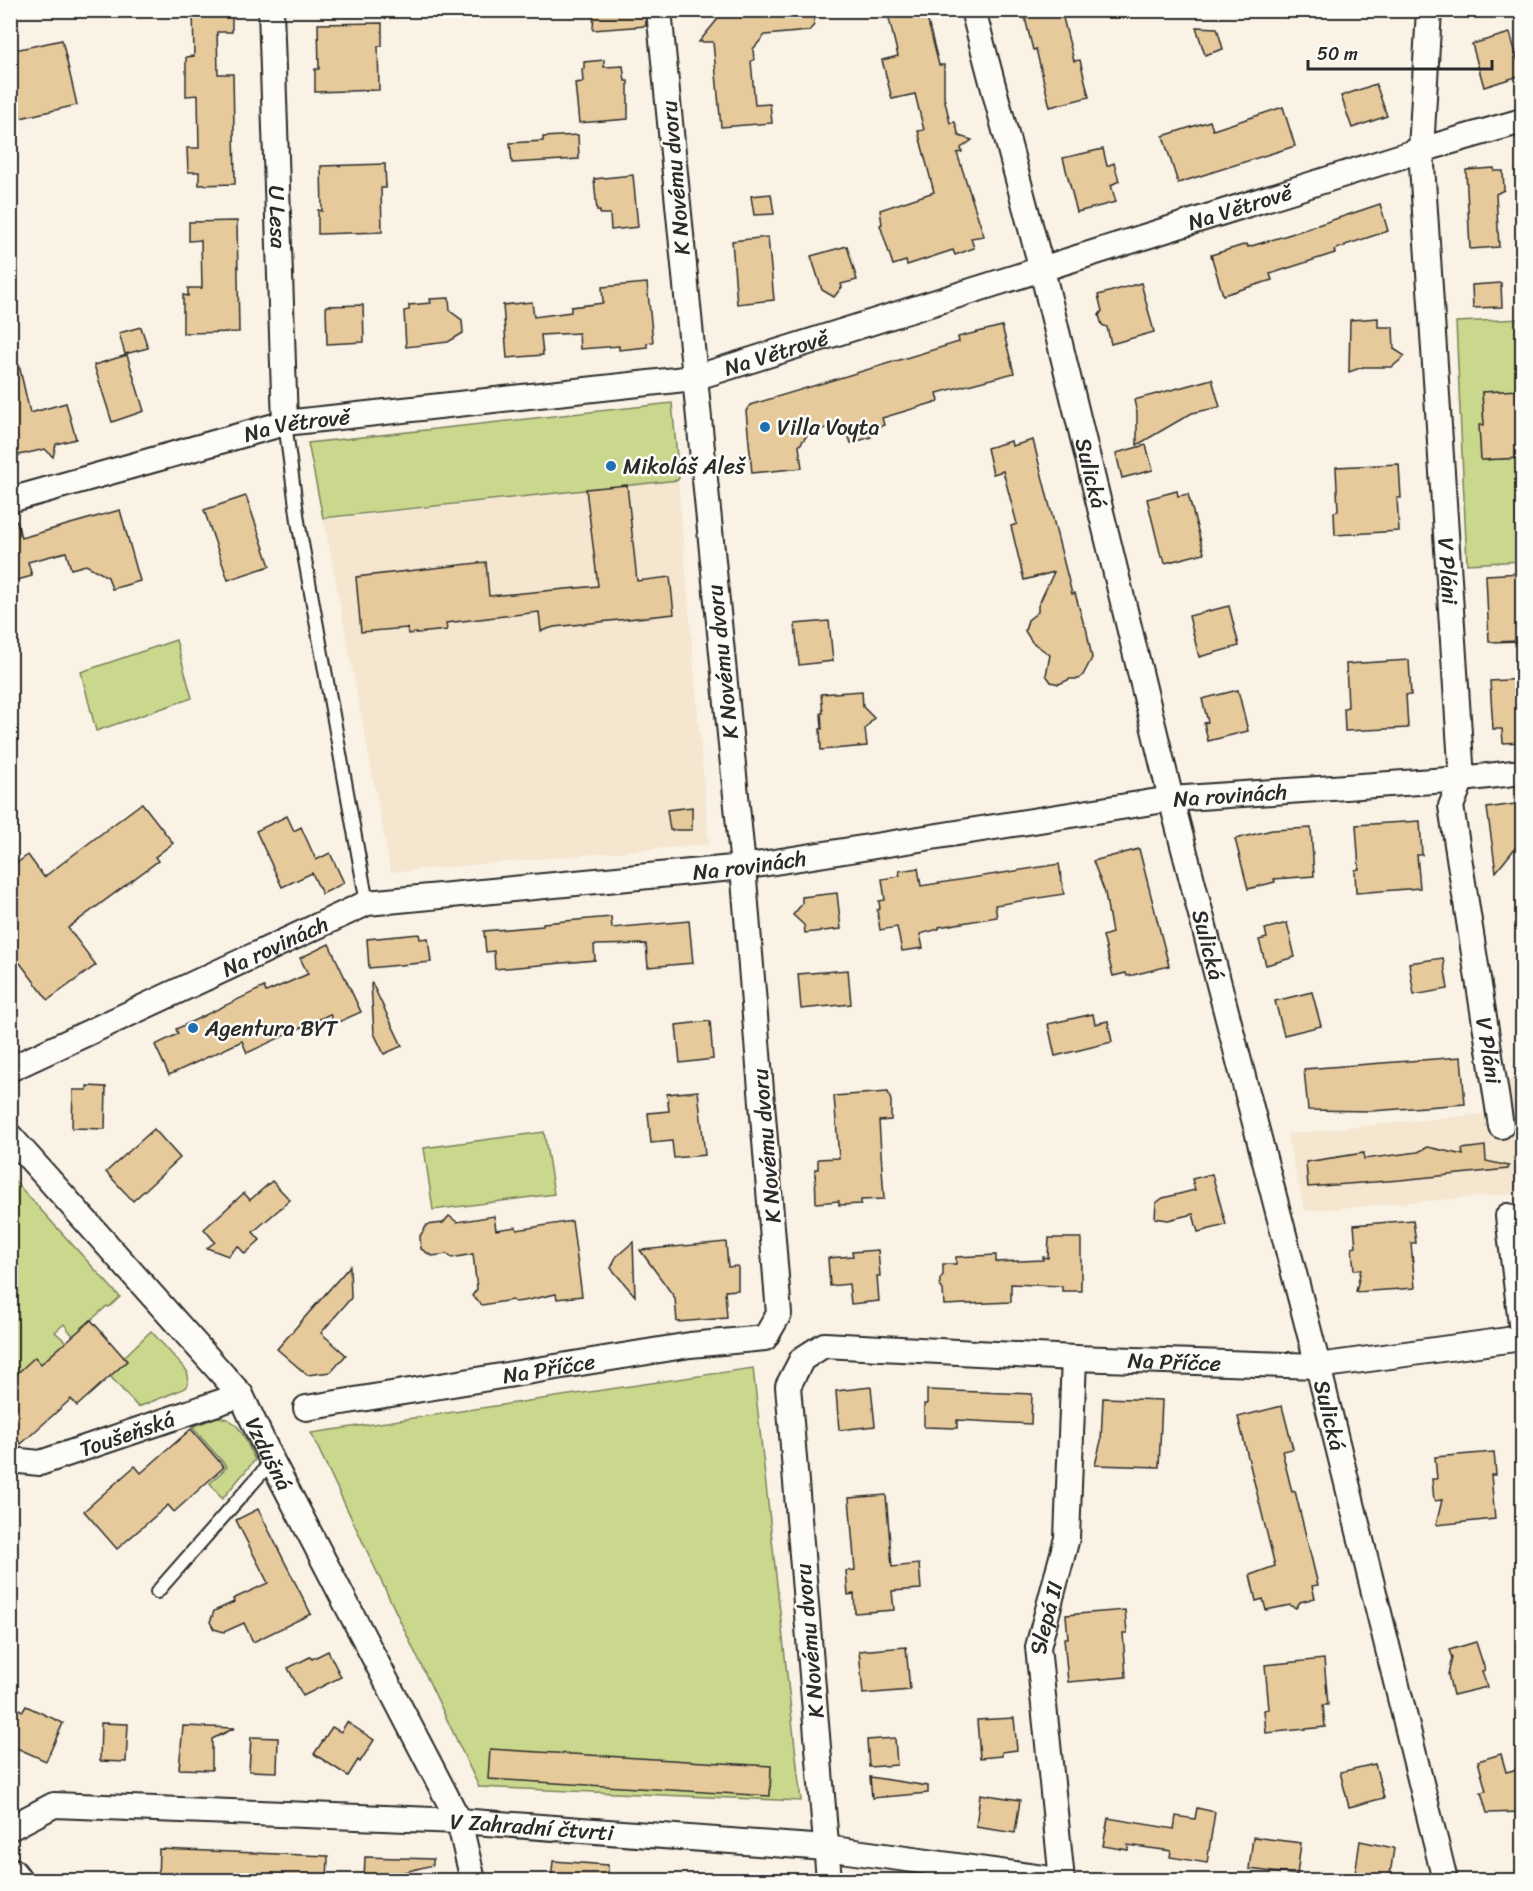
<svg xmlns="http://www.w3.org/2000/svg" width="1533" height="1891" viewBox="0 0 1533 1891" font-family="Sriracha,sans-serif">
<rect width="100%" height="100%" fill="#f9f2e5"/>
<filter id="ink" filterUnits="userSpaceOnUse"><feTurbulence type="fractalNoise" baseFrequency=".0167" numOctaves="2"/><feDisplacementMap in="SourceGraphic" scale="12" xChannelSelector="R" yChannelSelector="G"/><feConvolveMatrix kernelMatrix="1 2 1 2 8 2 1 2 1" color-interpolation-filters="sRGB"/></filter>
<g filter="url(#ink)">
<!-- built -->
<g fill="#f4e6cf">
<polygon points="678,480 709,844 391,872 324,520"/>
<polygon points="1522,1078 1522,1193 1305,1211 1287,1134 1482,1114 1510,1080"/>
</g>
<!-- green -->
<g fill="#c9d88c" stroke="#7a825c" stroke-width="1.5">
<polygon points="1522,319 1522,390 1482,392 1484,425 1481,460 1522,458 1522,561 1467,564 1456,322"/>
<polygon points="672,403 679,478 678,480 323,518 308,443"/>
<polygon points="176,640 192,698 96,731 81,672"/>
<polygon points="544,1132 554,1194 433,1210 424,1148"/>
<polygon points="10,1176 120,1297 109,1307 107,1306 73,1336 64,1324 55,1332 66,1342 41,1364 35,1358 10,1380"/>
<path d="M151 1331 187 1371C189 1379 190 1384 183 1389L138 1407 110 1376 127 1361 124 1357Z"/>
<polygon points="753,1368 801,1801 479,1787 311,1433"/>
<path d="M217 1417C240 1417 246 1442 255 1460L222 1499 210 1483 227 1467 192 1427Z"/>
</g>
<!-- building -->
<g fill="#e7ca9b" stroke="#2b2b2b" stroke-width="1.5">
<polygon points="193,10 232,10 232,32 217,32 218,74 233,74 235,184 199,185 199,172 188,172 187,148 199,148 198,95 186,96 186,57 194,56"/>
<polygon points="594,10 645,10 646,26 593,30"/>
<polygon points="756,10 815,10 814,25 809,31 765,35 753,49 754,60 751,61 755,105 770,104 772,123 721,127 713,42 699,42 717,20 716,14"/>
<polygon points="887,10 925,10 939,65 944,65 944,97 950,123 955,122 959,136 972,140 961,148 962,152 957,153 984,236 971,238 974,248 955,255 953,250 907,265 906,261 893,265 880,225 882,224 880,210 934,192 918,131 924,130 915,94 892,99 882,60 898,56"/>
<polygon points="1023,10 1061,10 1074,61 1080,60 1089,97 1050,107 1036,49 1033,50"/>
<polygon points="382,23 382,46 378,46 379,90 315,92 315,69 319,69 318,24"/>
<polygon points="1196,27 1217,28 1223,49 1205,55"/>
<polygon points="1510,33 1522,75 1484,87 1472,44"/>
<polygon points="62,40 77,105 16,119 10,96 10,51"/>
<polygon points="604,60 604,67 623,66 625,81 628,81 628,119 579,123 575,83 583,82 582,69 584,69 584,62"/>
<polygon points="1376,84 1387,116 1352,128 1341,96"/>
<polygon points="1283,107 1295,146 1178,183 1163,136 1210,121 1213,130"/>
<polygon points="578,135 579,159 512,163 510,143 543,141 543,137"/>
<polygon points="1103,149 1107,166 1114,163 1119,181 1111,185 1116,202 1077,212 1063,158"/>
<polygon points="385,164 386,188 381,188 382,232 318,234 318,210 322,211 321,166"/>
<polygon points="1494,168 1494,171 1503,171 1504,190 1496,194 1499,247 1470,249 1466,170"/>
<polygon points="633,175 638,227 611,230 610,214 600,214 600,211 597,211 594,179"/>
<polygon points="771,194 774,214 754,215 751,196"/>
<polygon points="1380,204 1388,231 1345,245 1345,246 1334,250 1335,253 1270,274 1272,280 1223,295 1211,255 1247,244 1248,247 1291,234"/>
<polygon points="237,221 239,332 183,333 183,295 188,296 188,288 202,288 201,240 189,241 189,222"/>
<polygon points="768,237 774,300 737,304 732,241"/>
<polygon points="847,246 857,280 841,284 842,287 834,297 822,290 811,256"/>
<polygon points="647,283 653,342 647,343 647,347 619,350 619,346 580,349 579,333 541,335 543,355 507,358 503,305 532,302 534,317 571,312 571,307 603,303 602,287"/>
<polygon points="1141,283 1154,332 1111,344 1107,327 1102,325 1099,315 1102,311 1098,295"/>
<polygon points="1501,283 1502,307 1473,308 1472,285"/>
<polygon points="449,298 450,311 462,320 463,333 448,342 406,347 404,311 409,310 409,305 431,303 430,299"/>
<polygon points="363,305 364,342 327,344 326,306"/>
<polygon points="1378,318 1378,327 1393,327 1394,349 1405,356 1392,367 1363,367 1349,372 1350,320"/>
<polygon points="1002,326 1014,373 937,393 939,401 882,418 884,425 869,430 871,437 851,443 844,422 808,434 799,446 802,468 752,473 746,411 750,405 959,342 958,337"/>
<polygon points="141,327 148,348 125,354 119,333"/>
<polygon points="127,355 144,411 112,422 94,365"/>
<polygon points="19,365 30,413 66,403 76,439 56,444 53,457 45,449 10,457 10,366"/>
<polygon points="1212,379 1220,407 1192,413 1137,445 1137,413 1134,400"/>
<polygon points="1522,390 1522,458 1481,460 1479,425 1484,425 1482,392"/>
<polygon points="1033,440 1072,594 1075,593 1084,625 1086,627 1092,658 1083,675 1079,679 1070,679 1059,684 1051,682 1046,675 1050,655 1032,642 1025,631 1028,620 1038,612 1038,606 1054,572 1024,580 1011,526 1017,524 1003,471 993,474 987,448 1011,441 1012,446"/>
<polygon points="1146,445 1153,470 1122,478 1116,453"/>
<polygon points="1399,464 1401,498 1397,498 1399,531 1335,535 1334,512 1338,511 1336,467"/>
<polygon points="627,485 637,581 670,577 674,614 554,627 541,631 539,612 446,623 447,630 408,634 407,628 361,632 356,577 486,562 489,596 598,586 586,489"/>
<polygon points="1177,491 1178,496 1188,494 1204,553 1165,563 1163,556 1161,557 1147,499"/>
<polygon points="246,496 270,566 228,580 204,510"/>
<polygon points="120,510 140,581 112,589 108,577 86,565 71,569 66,552 28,562 32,576 10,582 10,522 17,521 21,538"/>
<polygon points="1522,573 1522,641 1489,642 1486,575"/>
<polygon points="1229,606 1239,646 1199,657 1189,616"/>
<polygon points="829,621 833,661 799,665 795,624"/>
<polygon points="1409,660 1411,695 1406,695 1408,728 1345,731 1344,708 1348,707 1346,664"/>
<polygon points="1522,679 1522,742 1503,743 1502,729 1493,729 1490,681"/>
<polygon points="1238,690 1248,731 1208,741 1204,723 1208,722 1202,699"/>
<polygon points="862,691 863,707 874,718 865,729 867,746 821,750 820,729 822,729 821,713 823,713 821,694"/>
<polygon points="142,803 173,843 155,857 158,861 68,928 96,965 48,1000 20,963 10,970 10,868 28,855 44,877"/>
<polygon points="1522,803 1522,846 1516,847 1496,872 1487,808"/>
<polygon points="692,807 692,830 670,830 667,810"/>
<polygon points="287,816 294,831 301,827 316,860 330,853 344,883 322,894 312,873 282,887 256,831"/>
<polygon points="1420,821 1422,855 1417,855 1420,888 1356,893 1355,870 1359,869 1356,825"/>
<polygon points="1311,828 1314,876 1274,879 1275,882 1248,889 1235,839 1272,830"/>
<polygon points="1139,849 1169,966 1133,975 1127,976 1126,973 1113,976 1103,936 1112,933 1105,893 1093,861"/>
<polygon points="1059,864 1064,894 995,905 997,917 939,927 939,929 920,934 923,948 902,951 897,927 880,930 877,910 880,909 879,901 885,900 882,879 900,876 899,871 918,868 921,886"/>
<polygon points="837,893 841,929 805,933 804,925 793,915 802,904 802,897"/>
<polygon points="611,917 612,928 689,921 693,963 648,967 646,944 594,945 595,960 495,969 494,951 486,952 484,931 543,926 543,923"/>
<polygon points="1287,923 1295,957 1266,965 1259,940 1267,938 1265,929"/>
<polygon points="419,934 420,939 428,938 431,962 369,968 367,939"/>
<polygon points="329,944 361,1012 334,1024 330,1014 247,1053 242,1041 169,1075 155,1045 178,1034 176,1029 264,987 266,992 308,974 300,958"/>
<polygon points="1443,958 1448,989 1414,995 1409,963"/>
<polygon points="848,970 851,1004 801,1009 798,974"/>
<polygon points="372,983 402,1046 384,1054 374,1033 371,984"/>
<polygon points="1312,992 1321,1026 1284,1035 1275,1001"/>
<polygon points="1093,1014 1095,1024 1108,1021 1112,1042 1055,1056 1048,1024"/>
<polygon points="710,1021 713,1059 680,1063 676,1025"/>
<polygon points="1461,1057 1465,1104 1372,1111 1308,1110 1304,1069"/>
<polygon points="87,1086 106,1087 105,1129 72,1128 73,1090 87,1090"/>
<polygon points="698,1091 705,1155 674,1158 672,1141 651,1143 648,1113 669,1111 667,1094"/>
<polygon points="888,1092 891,1101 891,1120 879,1121 884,1199 861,1200 861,1204 839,1205 839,1201 816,1203 815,1169 818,1169 818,1159 839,1158 834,1096"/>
<polygon points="154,1129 180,1158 133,1201 106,1172"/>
<polygon points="1485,1146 1486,1161 1509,1166 1508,1169 1400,1180 1308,1187 1306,1162 1364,1153 1364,1159 1418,1152 1428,1147 1463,1155 1462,1149"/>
<polygon points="1212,1174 1226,1225 1198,1232 1193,1214 1168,1220 1155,1218 1156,1203 1163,1198 1195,1190 1192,1179"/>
<polygon points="272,1181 290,1200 253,1232 260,1240 245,1254 238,1246 228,1256 207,1248 215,1242 204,1229 244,1193 250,1200"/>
<polygon points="449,1216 457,1222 494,1216 496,1230 516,1227 517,1230 572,1221 582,1296 557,1299 556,1294 524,1301 515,1302 512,1300 482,1305 472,1296 477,1289 473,1254 452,1258 447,1254 432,1256 421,1249 420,1236 427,1225 443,1223"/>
<polygon points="1413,1220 1416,1243 1411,1243 1415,1288 1356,1292 1361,1269 1354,1270 1352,1248 1356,1247 1354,1225"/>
<polygon points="1049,1238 1081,1238 1081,1291 1062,1291 1062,1286 1011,1284 1011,1302 944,1305 943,1290 940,1286 940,1279 943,1275 943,1264 956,1264 956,1257 996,1255 996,1262 1043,1260 1043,1257 1048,1258"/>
<polygon points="633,1242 635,1296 611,1268 616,1257"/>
<polygon points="726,1242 728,1267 738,1266 738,1290 725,1291 727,1318 677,1322 675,1298 640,1250"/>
<polygon points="878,1250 880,1276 877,1276 879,1301 851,1304 849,1284 830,1286 828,1258 853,1256 852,1252"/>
<polygon points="350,1266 351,1298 321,1333 346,1355 331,1372 307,1375 277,1349"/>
<polygon points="91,1320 127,1361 77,1406 71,1399 21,1444 10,1432 10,1380 35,1357 41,1364"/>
<polygon points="871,1387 875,1426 839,1430 836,1391"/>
<polygon points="927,1390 1032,1394 1031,1424 957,1420 957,1428 924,1427 924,1404 927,1404"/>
<polygon points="1103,1398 1162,1400 1159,1467 1095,1465 1101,1441"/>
<polygon points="1282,1406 1293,1449 1282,1451 1292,1492 1295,1491 1318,1585 1312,1586 1315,1598 1300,1602 1296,1608 1290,1605 1266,1610 1263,1599 1256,1601 1250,1575 1275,1566 1238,1417"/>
<polygon points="191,1429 224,1467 174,1512 168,1505 117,1549 84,1511 135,1466 141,1473"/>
<polygon points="1494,1452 1496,1475 1491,1475 1495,1519 1436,1525 1442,1500 1434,1501 1432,1479 1437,1479 1435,1457"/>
<polygon points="886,1495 892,1567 919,1564 921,1589 892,1591 894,1610 855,1613 854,1594 848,1595 846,1571 855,1570 849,1498"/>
<polygon points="258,1509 311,1614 253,1642 244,1623 224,1632 214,1629 210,1622 214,1611 234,1602 233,1599 268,1583 236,1520"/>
<polygon points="1125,1610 1127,1633 1123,1633 1126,1677 1068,1682 1064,1638 1068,1638 1066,1615"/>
<polygon points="1476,1642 1485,1670 1482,1671 1487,1687 1453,1695 1448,1674 1452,1658 1449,1650"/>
<polygon points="906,1647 910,1690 863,1694 859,1651"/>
<polygon points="328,1651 341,1677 303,1696 288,1668 310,1657 312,1659"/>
<polygon points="1324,1659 1328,1705 1323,1705 1325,1727 1266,1733 1264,1710 1269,1709 1265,1665"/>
<polygon points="10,1705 23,1711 26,1706 63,1723 46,1761 10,1745"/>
<polygon points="1014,1718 1017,1750 1002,1752 1002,1756 980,1758 977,1720"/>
<polygon points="347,1722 374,1740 360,1762 358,1760 348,1776 314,1754 332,1727 341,1732"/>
<polygon points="101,1723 128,1724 126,1762 100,1761"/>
<polygon points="183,1726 235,1728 212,1739 212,1770 179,1769"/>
<polygon points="251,1737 278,1738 277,1772 249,1771"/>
<polygon points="895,1738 897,1765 869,1767 867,1740"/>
<polygon points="490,1749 771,1766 770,1796 488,1779"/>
<polygon points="1501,1754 1506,1772 1522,1768 1522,1812 1487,1813 1481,1792 1486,1791 1478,1761"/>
<polygon points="1375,1764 1384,1798 1349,1807 1340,1772"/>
<polygon points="870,1777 928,1786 928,1793 872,1798"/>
<polygon points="980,1794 1020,1800 1015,1833 976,1827"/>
<polygon points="1197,1808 1215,1812 1207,1863 1170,1857 1171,1851 1128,1845 1128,1850 1103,1846 1108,1818 1174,1829 1176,1816 1195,1819"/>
<polygon points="1253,1837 1301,1843 1297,1875 1249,1869"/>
<polygon points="1360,1841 1394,1848 1389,1881 1354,1881"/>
<polygon points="159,1849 328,1856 327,1881 158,1881"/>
<polygon points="365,1857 433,1859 433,1865 396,1874 396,1881 364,1881"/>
<polygon points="553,1861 608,1865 608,1881 551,1881"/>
</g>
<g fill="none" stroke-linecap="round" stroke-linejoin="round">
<defs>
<g id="lane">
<polyline points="285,423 298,521 367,903"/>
<polyline points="157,1592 272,1461"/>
</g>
<g id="street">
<path id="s1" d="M271 10 285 423"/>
<path id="s2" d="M973 10 1042 270 1171 799 1318 1366 1445 1880"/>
<path id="s3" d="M1429 10 1421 150 1462 779 1451 806 1501 1126"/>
<path id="s4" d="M10 500 285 423 694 378 1421 150 1522 121"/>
<path id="s5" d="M10 1069 367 903 743 867 1171 799 1462 779 1522 772"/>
<path id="s6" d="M10 1136 241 1395 272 1461 459 1821 473 1880"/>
<polyline points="1508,1216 1522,1332"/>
<path id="s7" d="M306 1408 690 1345 765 1338 779 1314 743 867 659 10"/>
<path id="s8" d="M10 1460 40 1463 241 1395"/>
<path id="s9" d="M10 1828 54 1805 459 1821 826 1848 1058 1880"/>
<path id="s10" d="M829 1880 788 1386 802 1359 824 1345 1074 1358 1318 1366 1522 1338"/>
<path id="s11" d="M1062 1880 1038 1647 1067 1538 1074 1358"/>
</g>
<polyline id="secondary" points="10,1875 14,1880"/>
</defs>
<!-- lane casing -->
<use href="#lane" stroke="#2b2b2b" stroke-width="16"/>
<!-- street casing -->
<use href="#street" stroke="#2b2b2b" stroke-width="28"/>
<!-- secondary casing -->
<use href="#secondary" stroke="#2b2b2b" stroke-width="38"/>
<!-- lane -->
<use href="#lane" stroke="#fdfcf7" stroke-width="12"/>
<!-- street -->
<use href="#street" stroke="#fdfcf7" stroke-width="24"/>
<!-- secondary -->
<use href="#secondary" stroke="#fdfcf7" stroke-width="33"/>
</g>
</g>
<!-- markers -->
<g fill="#1f6fb2" stroke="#fdfcf7" stroke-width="2">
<circle cx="765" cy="427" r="6"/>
<circle cx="611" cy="466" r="6"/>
<circle cx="193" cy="1028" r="6"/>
</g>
<g text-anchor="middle" stroke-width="5" stroke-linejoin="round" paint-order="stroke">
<!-- street labels -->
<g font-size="22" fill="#2b2b2b" stroke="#fdfcf7">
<text transform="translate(675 178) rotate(-95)" y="8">K Novému dvoru</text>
<text dy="8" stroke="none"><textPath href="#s4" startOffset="1269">Na Větrově</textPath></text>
<text dy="8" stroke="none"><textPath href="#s1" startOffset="207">U Lesa</textPath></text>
<text dy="8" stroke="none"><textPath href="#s4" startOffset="783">Na Větrově</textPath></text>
<text dy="8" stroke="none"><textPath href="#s4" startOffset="297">Na Větrově</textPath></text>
<text dy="8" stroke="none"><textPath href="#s2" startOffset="478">Sulická</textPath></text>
<text dy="8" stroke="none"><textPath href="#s3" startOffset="562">V Pláni</textPath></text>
<text transform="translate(722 662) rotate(-96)" y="8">K Novému dvoru</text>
<text dy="8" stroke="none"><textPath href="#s5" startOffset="1264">Na rovinách</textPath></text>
<text dy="8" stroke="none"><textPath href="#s5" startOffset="778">Na rovinách</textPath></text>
<text dy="8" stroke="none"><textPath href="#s5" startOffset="292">Na rovinách</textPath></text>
<text dy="8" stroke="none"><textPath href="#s2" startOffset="964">Sulická</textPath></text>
<text dy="8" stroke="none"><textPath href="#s3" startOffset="1047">V Pláni</textPath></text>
<text transform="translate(766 1146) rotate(-95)" y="8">K Novému dvoru</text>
<text dy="8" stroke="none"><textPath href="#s10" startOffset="903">Na Příčce</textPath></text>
<text dy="8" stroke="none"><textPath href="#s7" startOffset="246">Na Příčce</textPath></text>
<text dy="8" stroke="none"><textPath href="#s2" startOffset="1450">Sulická</textPath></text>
<text dy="8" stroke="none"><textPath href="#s8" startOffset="122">Toušeňská</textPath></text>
<text dy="8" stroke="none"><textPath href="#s6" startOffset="412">Vzdušná</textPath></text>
<text dy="8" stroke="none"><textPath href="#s11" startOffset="264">Slepá II</textPath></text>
<text transform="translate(809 1641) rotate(-95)" y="8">K Novému dvoru</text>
<text dy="8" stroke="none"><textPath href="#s9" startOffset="528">V Zahradní čtvrti</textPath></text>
</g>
<!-- poi labels -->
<g font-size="22" fill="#2b2b2b" stroke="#fdfcf7" text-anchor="start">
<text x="777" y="435">Villa Voyta</text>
<text x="623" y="474">Mikoláš Aleš</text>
<text x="205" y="1036">Agentura BYT</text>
</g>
</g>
<!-- margin -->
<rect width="1533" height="1891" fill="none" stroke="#fdfcf7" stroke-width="36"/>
<rect x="18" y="18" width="1497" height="1855" fill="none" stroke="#2b2b2b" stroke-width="2" filter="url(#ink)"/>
<!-- scale -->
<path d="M1308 60v9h184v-9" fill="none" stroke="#2b2b2b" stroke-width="3"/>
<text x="1317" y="60" font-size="18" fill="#2b2b2b" stroke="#fdfcf7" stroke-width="4.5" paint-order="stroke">50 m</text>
</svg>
